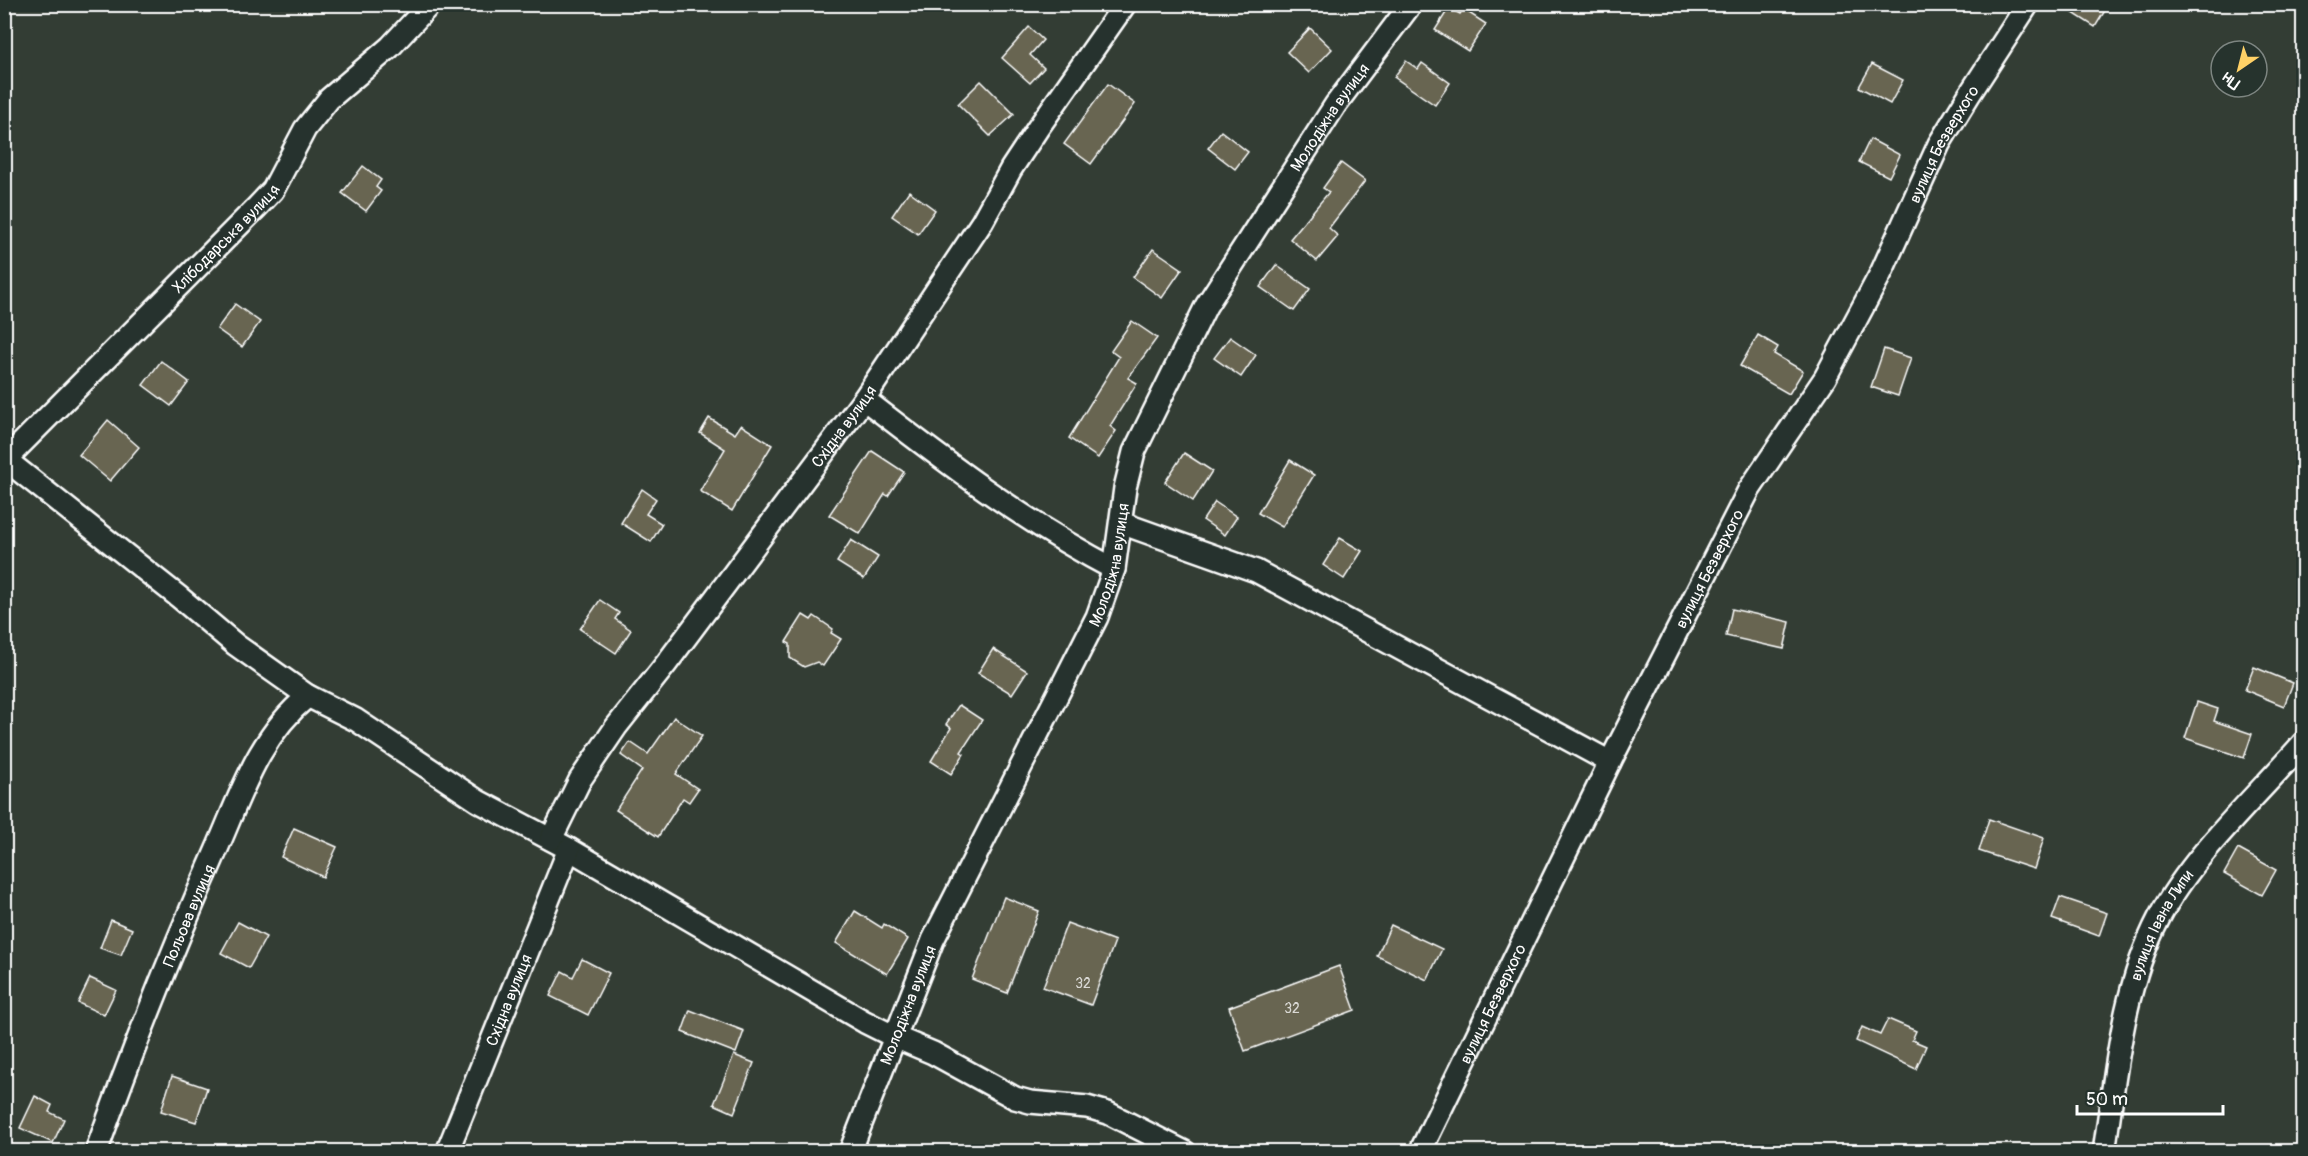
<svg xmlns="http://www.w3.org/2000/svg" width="2308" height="1156" viewBox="0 0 2308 1156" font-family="Pangolin,sans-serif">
<rect width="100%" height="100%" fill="#333d34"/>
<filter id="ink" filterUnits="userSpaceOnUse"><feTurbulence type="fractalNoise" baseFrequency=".0167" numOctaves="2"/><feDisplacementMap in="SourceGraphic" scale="12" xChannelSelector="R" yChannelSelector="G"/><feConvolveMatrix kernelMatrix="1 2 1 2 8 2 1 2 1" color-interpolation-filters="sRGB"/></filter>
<g filter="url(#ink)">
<!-- building -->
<g fill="#686551" stroke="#fff" stroke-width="1.5">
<polygon points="2059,4 2109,4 2095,27"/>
<polygon points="1449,8 1460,14 1463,9 1486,24 1468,51 1435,30"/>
<polygon points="1029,27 1043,40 1030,55 1044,68 1030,83 1002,58"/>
<polygon points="1310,28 1332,49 1309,73 1287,52"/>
<polygon points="1406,61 1418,69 1422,63 1450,83 1435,105 1394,77"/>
<polygon points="1872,64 1903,80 1890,104 1859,87"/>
<polygon points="981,81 1014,114 990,136 958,104"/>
<polygon points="1108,84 1135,104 1091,164 1064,144"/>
<polygon points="1221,131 1248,152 1235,169 1208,148"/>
<polygon points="1870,139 1900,155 1889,177 1859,162"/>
<polygon points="1341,163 1365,181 1329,228 1338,236 1317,261 1290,239 1329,192 1323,188"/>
<polygon points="363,166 381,180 376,187 381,191 366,211 342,193"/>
<polygon points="909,191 935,210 918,234 892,216"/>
<polygon points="1153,249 1182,269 1162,298 1133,277"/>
<polygon points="1276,265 1310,289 1294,311 1260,287"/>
<polygon points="235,304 260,322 242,347 217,329"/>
<polygon points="1132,321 1157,338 1128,378 1137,383 1110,426 1116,431 1098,458 1069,438 1119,357 1111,351"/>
<polygon points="1758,335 1778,347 1774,354 1803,371 1789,394 1740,366"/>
<polygon points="1230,337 1256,355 1241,377 1214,358"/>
<polygon points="1884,349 1911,358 1898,396 1871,387"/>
<polygon points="161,361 189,382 171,406 143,385"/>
<polygon points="709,418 735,434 741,425 772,445 732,511 700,491 725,449 700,433"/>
<polygon points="108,420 139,447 110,481 79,455"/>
<polygon points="872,451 904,472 888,496 885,494 860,534 829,515"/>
<polygon points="1184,453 1212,471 1193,501 1165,482"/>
<polygon points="1290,460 1314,475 1282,527 1258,513"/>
<polygon points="642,489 656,499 646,514 662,524 651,542 621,523"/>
<polygon points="1215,502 1237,517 1225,535 1203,520"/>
<polygon points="1340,538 1362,551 1344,579 1323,565"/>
<polygon points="851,540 878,557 864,579 837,562"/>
<polygon points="600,600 619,613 615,619 631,630 616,653 580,629"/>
<polygon points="1732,609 1790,622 1784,649 1726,636"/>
<polygon points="803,615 811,620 814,616 833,629 831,633 841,639 823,666 817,662 804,667 790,658 790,644 786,642"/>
<polygon points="993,649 1027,671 1012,694 978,673"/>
<polygon points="2254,667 2293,683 2284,706 2245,690"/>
<polygon points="2197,702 2218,709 2214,721 2252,734 2244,758 2185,738"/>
<polygon points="959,705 982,720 961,752 964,754 951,774 931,761 951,728 946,724"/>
<polygon points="674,717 702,736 676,774 698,789 689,802 683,798 658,837 616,810 642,770 621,755 630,742 648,754"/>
<polygon points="1989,819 2044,838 2034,869 1979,851"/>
<polygon points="294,828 337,847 323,877 281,857"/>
<polygon points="2238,849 2276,870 2262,895 2224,874"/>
<polygon points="1004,897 1039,911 1007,993 972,979"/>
<polygon points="2060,897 2107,913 2099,936 2052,919"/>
<polygon points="855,911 882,928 884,924 908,939 887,974 836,943"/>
<polygon points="111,920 132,929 121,955 100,948"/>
<polygon points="238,922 266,937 249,968 221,953"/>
<polygon points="1067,923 1115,941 1091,1005 1043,987"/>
<polygon points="1391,925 1442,949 1427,980 1377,956"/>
<polygon points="582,959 609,973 588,1015 550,996 562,971 573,977"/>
<polygon points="1339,966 1355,1010 1245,1051 1229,1007"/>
<polygon points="90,978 116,990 104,1015 78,1003"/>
<polygon points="690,1010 744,1031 736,1053 682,1032"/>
<polygon points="1888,1019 1916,1031 1912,1040 1926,1046 1916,1069 1856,1041 1862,1027 1880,1035"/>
<polygon points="734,1055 754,1063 734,1113 714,1104"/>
<polygon points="172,1076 207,1088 196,1122 161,1111"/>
<polygon points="35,1096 52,1105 49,1112 64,1119 53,1143 20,1128"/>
</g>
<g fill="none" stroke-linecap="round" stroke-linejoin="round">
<defs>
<g id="minor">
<path d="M864 399C944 461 1024 522 1114 569"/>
<polyline points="6,460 179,597 236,645 308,696 356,720 478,801 569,849 865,1022 895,1037 933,1053 1015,1098 1030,1102 1087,1107 1108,1113 1185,1152"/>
<path id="s1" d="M4 461 256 208 273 190 305 129 329 99 390 47 430 4"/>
<polyline points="1121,523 1256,571 1610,762"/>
<path id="s2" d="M551 839 580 780 616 727 666 664 864 399 982 222 1011 169 1038 128 1125 4"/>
<path id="s3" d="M96 1152C133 1049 172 950 216 851 241 794 258 737 308 696"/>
<path id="s4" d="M447 1152 569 849"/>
<path id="s5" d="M850 1152 933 940 1097 617 1114 569 1125 488 1134 452 1206 306 1336 104 1411 4"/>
<path id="s6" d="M1420 1152 1610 762 1749 490 1825 378 1881 273 1939 144 1969 95 2028 4"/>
<path id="s7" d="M2104 1152C2116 1073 2122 989 2159 918 2192 855 2257 796 2304 742"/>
</g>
</defs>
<!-- minor casing -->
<use href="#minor" stroke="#fff" stroke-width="26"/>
<!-- minor -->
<use href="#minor" stroke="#26332d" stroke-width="21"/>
</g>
</g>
<g text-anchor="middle" stroke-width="6" stroke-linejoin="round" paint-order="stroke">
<!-- number labels -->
<g font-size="14" fill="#d9d8d4">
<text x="1083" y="988">32</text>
<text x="1292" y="1013">32</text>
</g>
<!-- street labels -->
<g font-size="16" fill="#fff" stroke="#26332d">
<text dy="6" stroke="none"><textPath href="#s5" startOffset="1148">Молодіжна вулиця</textPath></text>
<text dy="6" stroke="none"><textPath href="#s6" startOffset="1137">вулиця Безверхого</textPath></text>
<text dy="6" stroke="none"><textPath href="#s1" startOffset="314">Хлібодарська вулиця</textPath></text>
<text dy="6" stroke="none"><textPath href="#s2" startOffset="507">Східна вулиця</textPath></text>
<text dy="6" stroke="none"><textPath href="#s5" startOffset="644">Молодіжна вулиця</textPath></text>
<text dy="6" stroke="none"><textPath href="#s6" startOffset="651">вулиця Безверхого</textPath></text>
<text dy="6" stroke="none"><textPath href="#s3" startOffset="254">Польова вулиця</textPath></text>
<text dy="6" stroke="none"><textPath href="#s7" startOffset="236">вулиця Івана Липи</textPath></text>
<text dy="6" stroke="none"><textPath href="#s4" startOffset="164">Східна вулиця</textPath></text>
<text dy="6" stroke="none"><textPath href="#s6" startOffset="165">вулиця Безверхого</textPath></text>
<text dy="6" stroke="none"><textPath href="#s5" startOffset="158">Молодіжна вулиця</textPath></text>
</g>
</g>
<!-- margin -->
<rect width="2308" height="1156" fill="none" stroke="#26332d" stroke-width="24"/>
<rect x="12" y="12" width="2284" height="1132" fill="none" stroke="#fff" stroke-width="2" filter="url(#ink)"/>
<!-- north arrow -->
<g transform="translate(2239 69) rotate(215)"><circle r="28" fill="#26332d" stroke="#7d8581" stroke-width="1.5"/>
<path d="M0-4.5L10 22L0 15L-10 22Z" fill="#ffd166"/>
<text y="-9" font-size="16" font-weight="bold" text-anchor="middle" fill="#ffffff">Пн</text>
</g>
<!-- scale -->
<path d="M2077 1105v9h146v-9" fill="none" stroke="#ffffff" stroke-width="3"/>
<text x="2086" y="1105" font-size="18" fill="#ffffff" stroke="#26332d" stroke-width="4.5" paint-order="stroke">50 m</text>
</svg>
